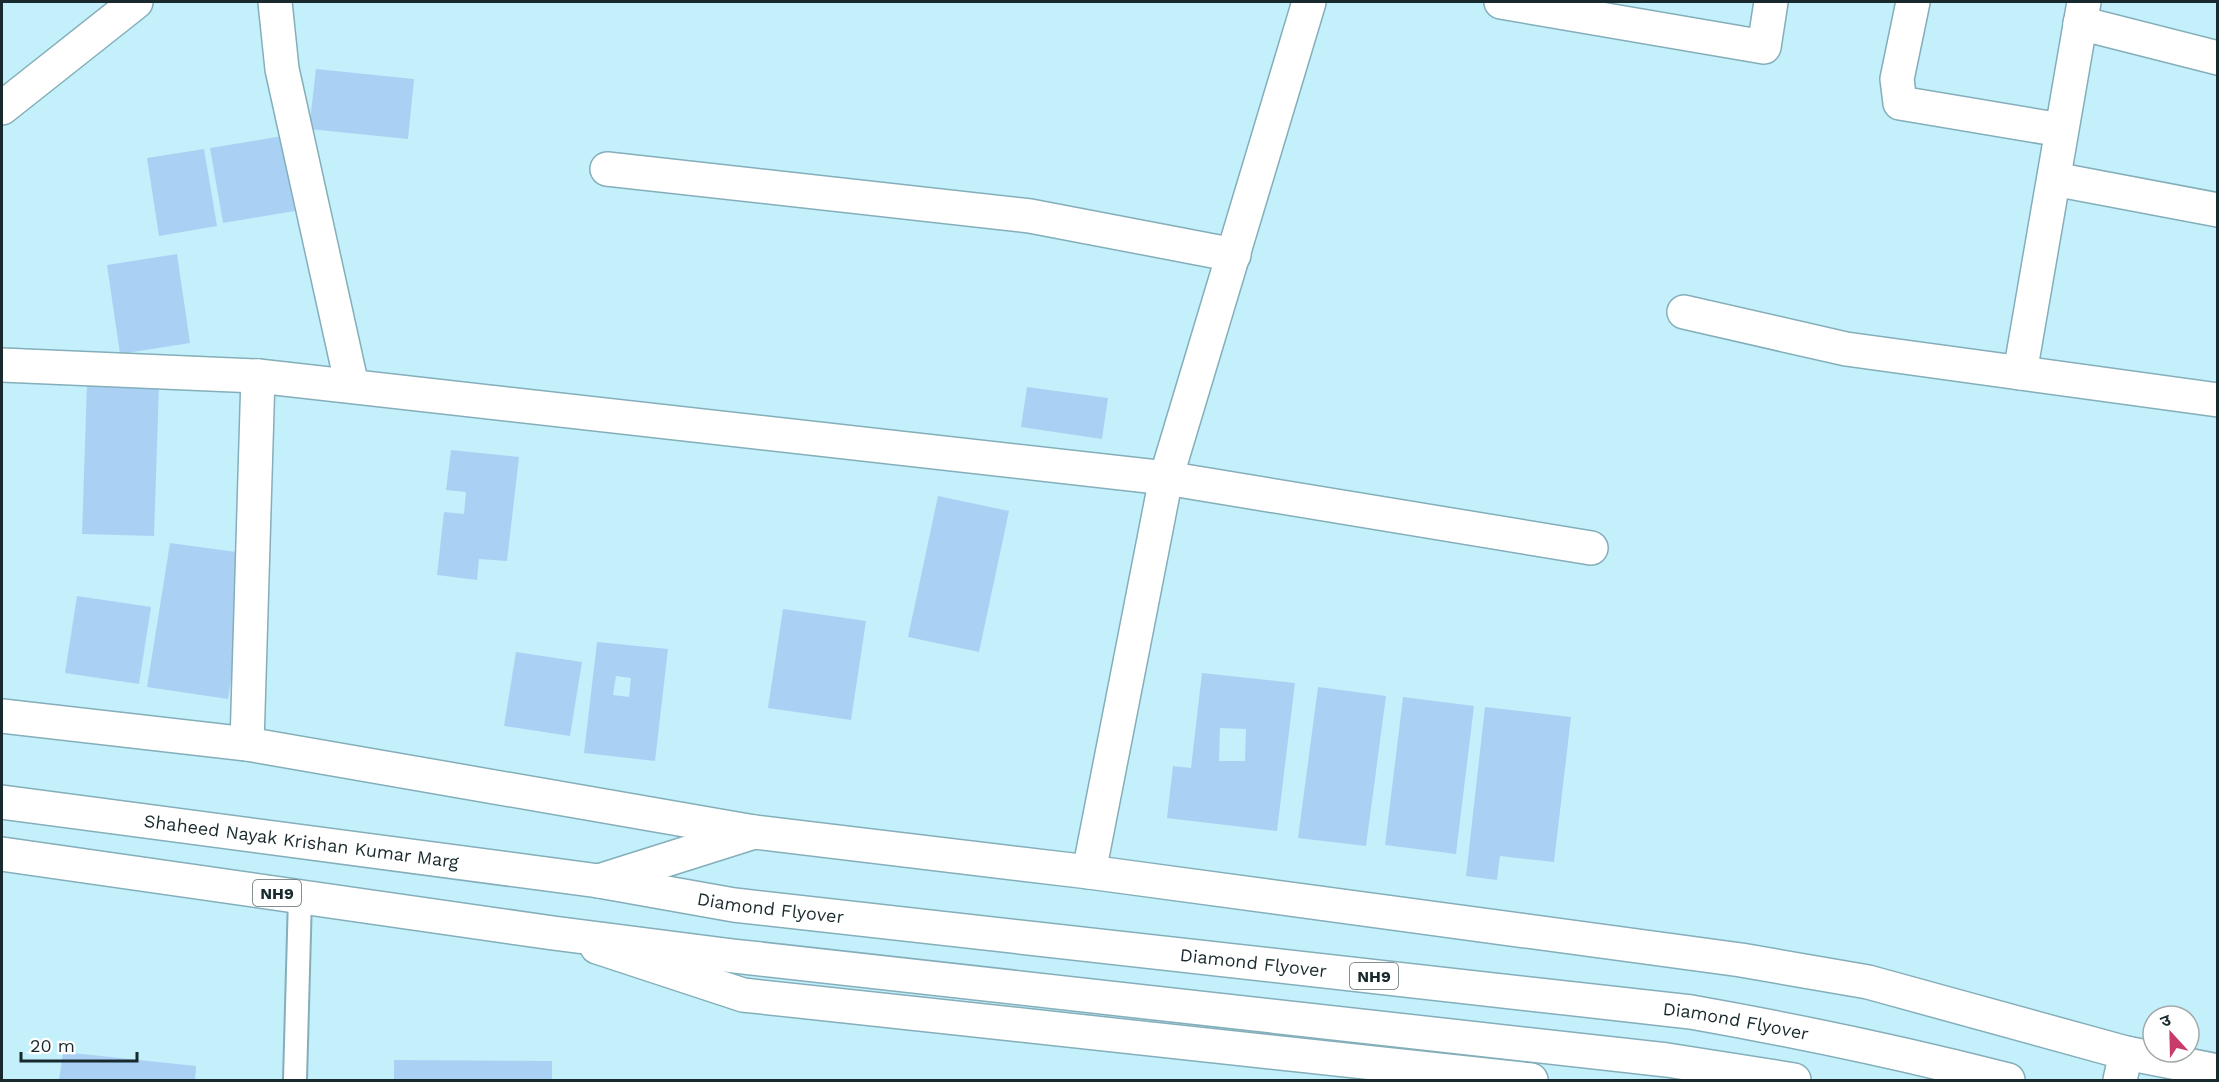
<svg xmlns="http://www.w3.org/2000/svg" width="2219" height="1082" viewBox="0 0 2219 1082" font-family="'Work Sans','Noto Sans Devanagari',sans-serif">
<rect width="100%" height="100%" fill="#c3f0fb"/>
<!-- building -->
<g fill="#aad1f4" fill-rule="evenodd">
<polygon points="316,69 414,79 408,139 309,129"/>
<polygon points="283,136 295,211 223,223 210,148"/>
<polygon points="204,149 217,226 159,236 147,158"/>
<polygon points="177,254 190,343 120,354 107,265"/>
<polygon points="87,383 159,385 154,536 82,534"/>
<polygon points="1027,387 1108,398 1102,439 1021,427"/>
<polygon points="451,450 519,457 507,561 479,559 477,580 437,575 444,512 464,514 466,492 446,490"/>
<polygon points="938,496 1009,511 979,652 908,637"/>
<polygon points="170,543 251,554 228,699 147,687"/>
<polygon points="77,596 151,607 139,684 65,673"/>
<polygon points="783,609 866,621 851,720 768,708"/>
<path d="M597 642 668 649 655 761 584 753ZM616 676 631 678 629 697 613 695Z"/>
<polygon points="516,652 582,662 570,736 504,726"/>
<path d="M1202 673 1295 683 1277 831 1167 818 1173 766 1191 768ZM1220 728 1246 729 1245 761H1219Z"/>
<polygon points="1318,687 1386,696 1366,846 1298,838"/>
<polygon points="1403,697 1474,706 1456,854 1385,845"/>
<polygon points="1485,707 1571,717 1554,862 1500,856 1497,880 1466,876"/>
<polygon points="63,1052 196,1066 195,1080 59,1080"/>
<polygon points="394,1060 552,1061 552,1080 394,1080"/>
</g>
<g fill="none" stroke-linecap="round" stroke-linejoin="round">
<defs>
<polyline id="lane" points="295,1080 300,897"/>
<g id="street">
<polyline points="275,2 282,69 352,386"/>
<polyline points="1501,2 1764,47 1771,2"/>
<polyline points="1913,2 1897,79 1900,103 2061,130"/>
<polyline points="2080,23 2218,58"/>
<polyline points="2,108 136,2"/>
<polyline points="607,169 1030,216 1234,255"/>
<polyline points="2054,179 2218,210"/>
<polyline points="1684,312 1846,349 2218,400"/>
<polyline points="2,365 258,376 1166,478 1591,548"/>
<polyline points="2020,373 2084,2"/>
<polyline points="2,716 247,744 754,832"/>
<polyline points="247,744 258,376"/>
<polyline points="2126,1053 2218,1071"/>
</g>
<g id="secondary">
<polyline points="1089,872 1166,478 1309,2"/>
<polyline points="599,881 754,832 1089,872 1741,960 1868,982 2126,1053 2120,1080"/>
<polyline points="597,947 743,995 1531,1080"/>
</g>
<g id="highway">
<path id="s1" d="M2 802 599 881 734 905 1691 1012C1798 1031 1903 1053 2008 1080"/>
<polyline points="2,854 553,933 733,956 1667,1060 1794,1080"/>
</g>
</defs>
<!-- lane casing -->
<use href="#lane" stroke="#84aeb9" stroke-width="26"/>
<!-- street casing -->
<use href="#street" stroke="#84aeb9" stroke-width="36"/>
<!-- secondary casing -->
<use href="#secondary" stroke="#84aeb9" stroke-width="36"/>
<!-- highway casing -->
<use href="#highway" stroke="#84aeb9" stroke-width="36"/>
<!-- lane -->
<use href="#lane" stroke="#fff" stroke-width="22"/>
<!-- street -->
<use href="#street" stroke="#fff" stroke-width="33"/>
<!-- secondary -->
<use href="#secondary" stroke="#fff" stroke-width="33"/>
<!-- highway -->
<use href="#highway" stroke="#fff" stroke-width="33"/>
</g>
<g text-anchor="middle" stroke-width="5" stroke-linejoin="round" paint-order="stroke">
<!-- shield labels -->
<g fill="#fff" stroke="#5e6a6d" stroke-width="1.5">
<rect x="253" y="880" width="48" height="26" rx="4.5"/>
<rect x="1350" y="963" width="48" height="26" rx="4.5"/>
</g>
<g font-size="16" font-weight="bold" fill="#192a2e">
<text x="277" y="899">NH9</text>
<text x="1374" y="982">NH9</text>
</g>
<!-- street labels -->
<g font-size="18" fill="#192a2e" stroke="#fff">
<text dy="6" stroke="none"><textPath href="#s1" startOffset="302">Shaheed Nayak Krishan Kumar Marg</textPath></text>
<text dy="6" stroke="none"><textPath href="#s1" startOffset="776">Diamond Flyover</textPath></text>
<text dy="6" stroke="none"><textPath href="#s1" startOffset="1262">Diamond Flyover</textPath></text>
<text dy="6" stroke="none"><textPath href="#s1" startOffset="1748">Diamond Flyover</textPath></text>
</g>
</g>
<!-- border -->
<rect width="2219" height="1082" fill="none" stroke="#192a2e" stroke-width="6"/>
<!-- north arrow -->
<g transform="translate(2171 1034) rotate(338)"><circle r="28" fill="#ffffff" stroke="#a3aaab" stroke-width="1.5"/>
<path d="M0-4.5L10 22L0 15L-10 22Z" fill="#c73a6b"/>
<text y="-9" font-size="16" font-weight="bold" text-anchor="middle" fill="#192a2e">उ</text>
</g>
<!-- scale -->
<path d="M21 1052v9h116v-9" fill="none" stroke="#192a2e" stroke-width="3"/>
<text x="30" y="1052" font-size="18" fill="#192a2e" stroke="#ffffff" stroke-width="4.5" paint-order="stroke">20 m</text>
</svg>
